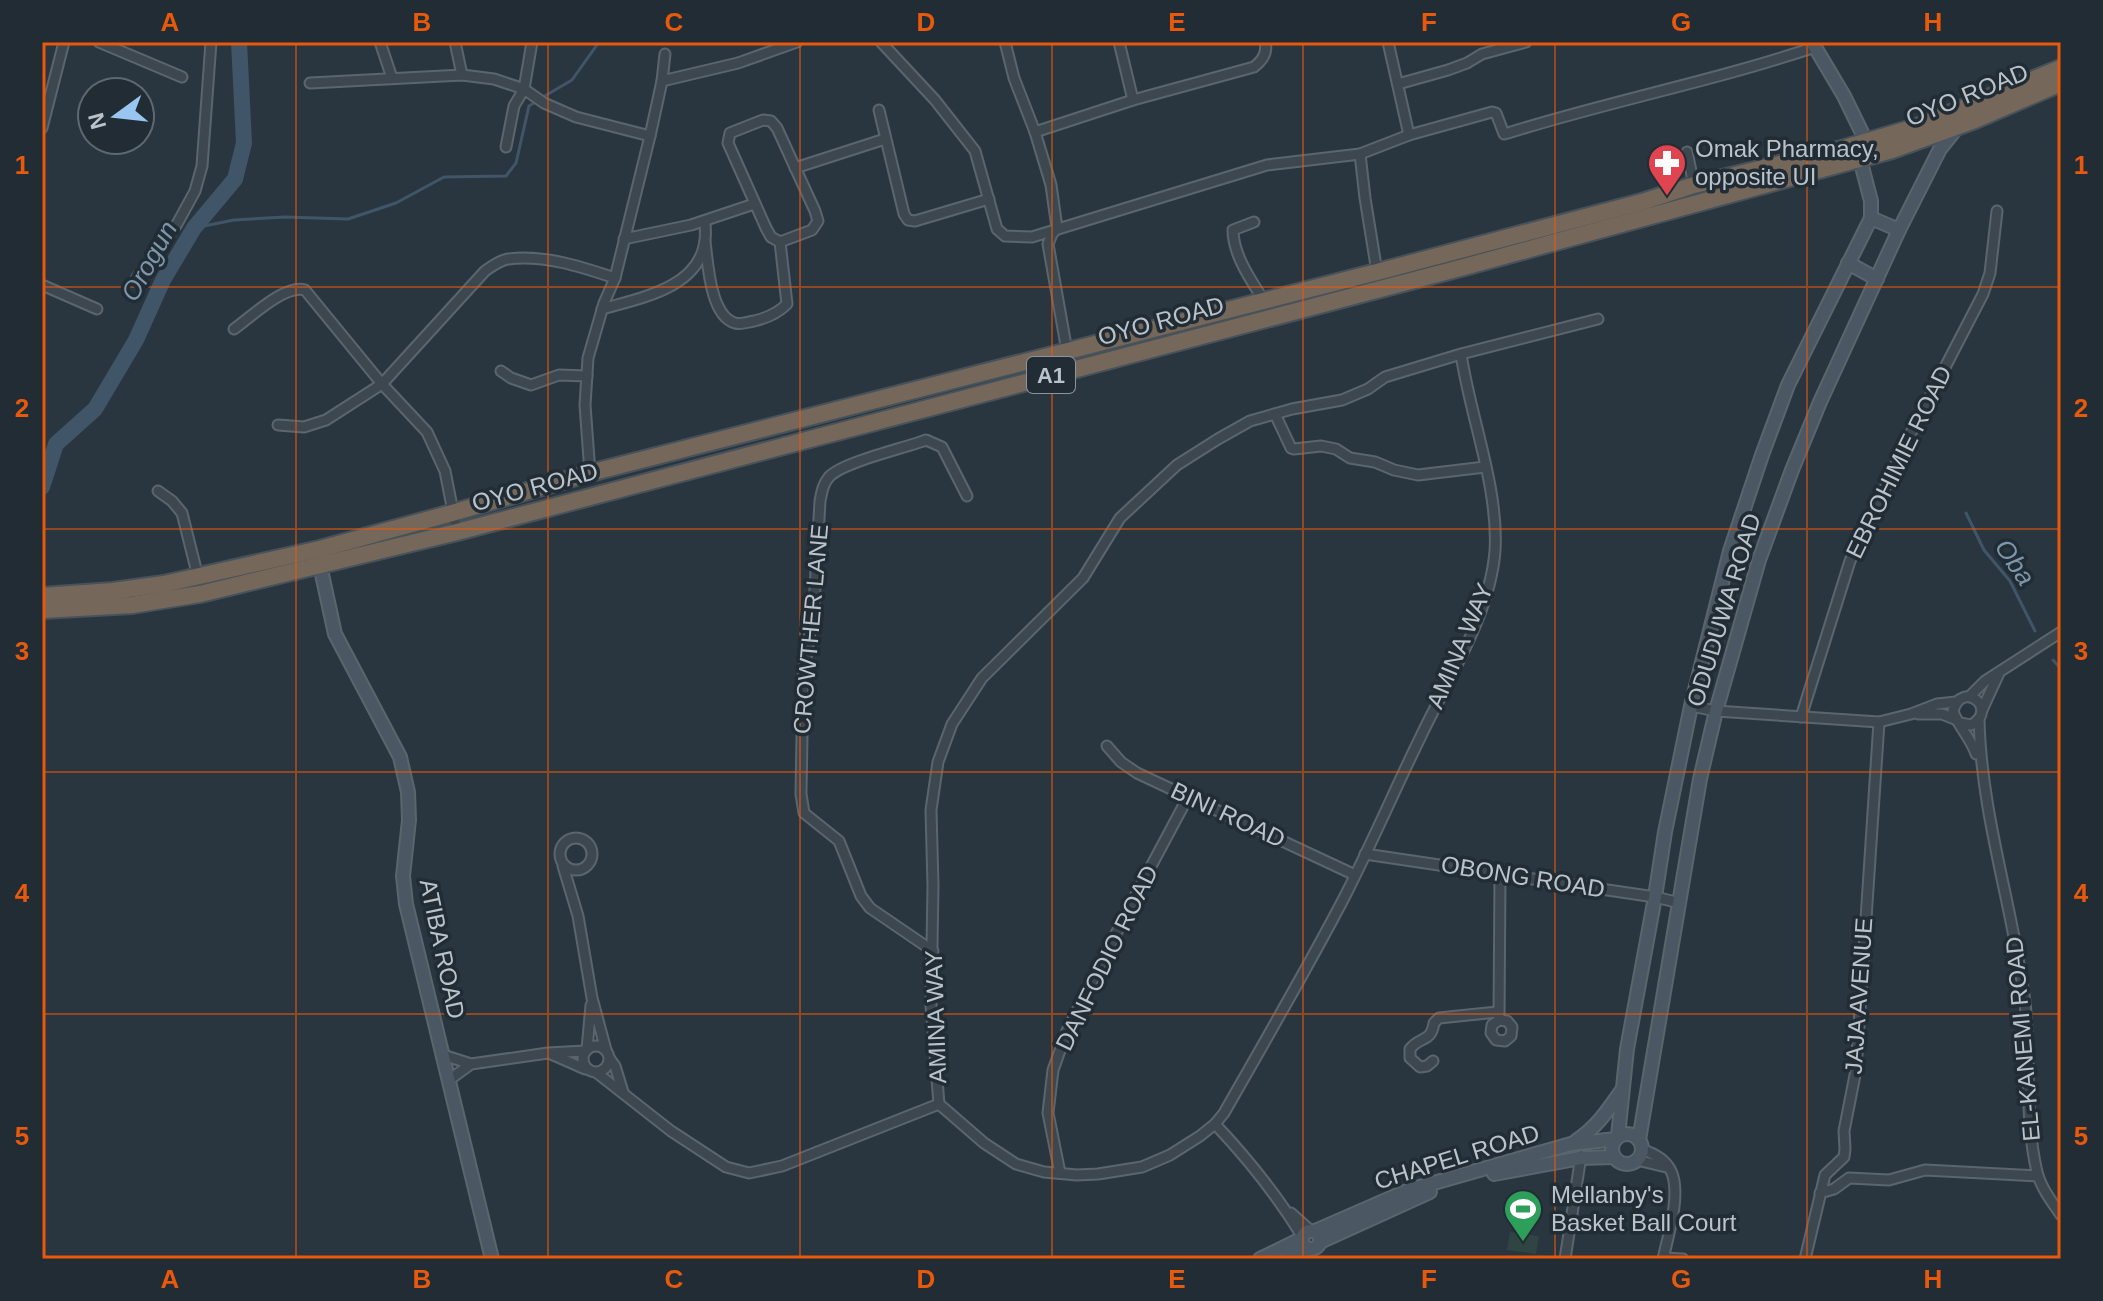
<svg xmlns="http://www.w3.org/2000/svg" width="2103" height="1301" viewBox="0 0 2103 1301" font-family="Arial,sans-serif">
<rect width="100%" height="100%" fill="#293640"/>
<!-- green -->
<polygon fill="#2e4543" points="1510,1232 1539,1236 1536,1254 1507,1250"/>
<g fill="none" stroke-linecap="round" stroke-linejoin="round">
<!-- stream -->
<g stroke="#405568" stroke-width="3">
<polyline points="543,97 572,80 599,42"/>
<polyline points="194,228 234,220 285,217 348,219 396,203 444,177 506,176 516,163 529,106 537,101"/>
<polyline points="1966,513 1984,550 2010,581 2035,631"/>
<polyline points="2053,660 2061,669"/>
</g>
<!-- river -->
<polyline stroke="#405568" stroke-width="16" points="42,487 56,444 95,409 136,340 163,280 194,228 235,179 244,143 239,42"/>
<defs>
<g id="street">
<polyline points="99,42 182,77"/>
<polyline points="380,42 392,78"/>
<polyline points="455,42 462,75"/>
<path d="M881 42 935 100 975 151 997 229 1005 236 1032 237 1267 165 1360 154 1409 135 1492 112 1496 113 1504 134 1508 133C1610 101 1714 81 1815 47"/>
<polyline points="1005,42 1014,78 1035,132 1051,185 1057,228 1052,234 1048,244 1067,351"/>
<polyline points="1119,42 1133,100"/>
<polyline points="1388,42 1409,135"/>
<polyline points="662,81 738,63 797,42"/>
<polyline points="310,83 462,75 494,79 524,89 544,103 576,117 650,136"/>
<polyline points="1398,84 1448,70 1467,63 1482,54 1526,42"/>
<polyline points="879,110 904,214 908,220 915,221 989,199"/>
<polygon points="763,120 771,121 777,128 815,211 818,221 812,230 780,242 771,237 766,228 728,143 730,133"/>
<polyline points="42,128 64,42"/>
<path d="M1035 132 1133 100 1254 67C1262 61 1268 53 1265 42"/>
<polyline points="506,147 514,106 524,89 532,42"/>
<polyline points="1687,152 1694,185"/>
<polyline points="1360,154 1365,198 1377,272"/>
<polyline points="795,168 885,139"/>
<path d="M1254 222 1233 230C1233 255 1251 280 1264 301"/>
<polyline points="624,239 691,225 754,204"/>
<path d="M705 242C708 263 710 316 735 323 741 325 747 322 754 321 767 318 777 314 787 304L780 242"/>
<polyline points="136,279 177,224 195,191 202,166 211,42"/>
<polyline points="42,285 97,309"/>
<path d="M602 309C640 298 700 288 705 240 706 233 705 227 705 221"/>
<path d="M234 329C251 317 285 284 305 290L382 384 427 432 445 471 457 532"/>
<path d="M1461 354C1470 416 1499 488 1495 551 1490 615 1448 679 1421 736 1395 789 1372 843 1345 896 1307 969 1265 1041 1224 1113L1215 1124 1200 1136 1170 1155 1142 1167 1098 1174 1077 1175 1044 1172 1016 1164 984 1143 939 1104 931 1006 933 886 931 810 938 762 952 724 982 678 1083 578 1120 518 1177 465 1218 439 1250 421 1292 409 1342 400 1368 389 1385 377 1461 354 1598 319"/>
<polyline points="501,371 511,378 531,385 559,375 587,376"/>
<polyline points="1275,414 1291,448 1294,449 1321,446 1336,449 1350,458 1375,462 1394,470 1418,475 1485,467"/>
<path d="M278 425 304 427 326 420 382 384 485 271C492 266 500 260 508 259 543 254 582 267 615 278"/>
<polyline points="590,473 585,405 588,358 604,303 615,278 650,136 662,81 665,54"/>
<polyline points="158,491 172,501 182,513 198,577"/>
<polyline points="1970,696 1985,681 2061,632"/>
<polyline points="1691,706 1716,711 1879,722 1911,714 1937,704 1956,702"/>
<polyline points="1982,710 1999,673"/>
<polyline points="1918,714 1942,714 1957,720"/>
<polyline points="1801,717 1850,561 1912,431 1983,294 1990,273 1997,211"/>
<path d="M1979 719C1981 815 2013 907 2025 1002 2031 1059 2024 1116 2037 1172 2041 1188 2052 1202 2061 1215"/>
<path d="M1961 723 1971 725C2000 709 1962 679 1953 711 1957 725 1971 738 1976 754"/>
<polyline points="1107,746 1121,762 1137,773 1355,875"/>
<circle cx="576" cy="854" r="16"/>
<polyline points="1365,854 1655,897 1680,903"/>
<polyline points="563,866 578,916 592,998 606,1050"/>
<path d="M933 951 870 908 861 896 839 841 804 813 801 794 803 677 814 606 820 501C822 491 823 484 829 477 843 462 905 448 926 440L942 447 967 496"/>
<polyline points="1499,1020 1507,1021 1512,1027 1511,1036 1505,1041 1496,1040 1491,1033 1492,1025 1499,1020 1500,874"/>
<circle cx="596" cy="1059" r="13"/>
<polyline points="587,1049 591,1005"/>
<polyline points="551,1054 585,1069"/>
<polyline points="443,1055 471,1064"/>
<polyline points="610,1059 615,1066 623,1092"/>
<path d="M1433 1061 1427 1066 1420 1067 1410 1058V1049C1420 1036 1431 1043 1434 1023L1439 1018 1497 1012"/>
<polyline points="597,1073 671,1131 726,1167 749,1173 782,1166 939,1104"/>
<polyline points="449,1080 471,1064 548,1053 585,1051"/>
<path d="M1215 1124C1248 1159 1277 1195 1302 1236"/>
<path d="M1642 1149C1651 1153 1662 1157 1668 1166 1684 1187 1668 1235 1663 1259"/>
<polyline points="1637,1160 1666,1167"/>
<polyline points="1060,1173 1048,1113 1053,1070 1067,1031 1132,902 1188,797"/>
<polyline points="1820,1193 1834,1189 1849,1178 1889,1180 1925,1170 2038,1176"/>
<polyline points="1291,1213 1310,1230"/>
<polyline points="1664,1258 1683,1259"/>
<polyline points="1565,1259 1581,1156"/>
<polyline points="1805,1259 1825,1175 1844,1157 1845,1149 1844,1131 1856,1070 1879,722"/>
</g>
<g id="secondary">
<polyline points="1812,42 1844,96 1866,141"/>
<polyline points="1871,218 1899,230"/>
<polyline points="1848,263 1877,279"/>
<polyline points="320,565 335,634 400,757 408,792 409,820 403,876 406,904 492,1259"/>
<circle cx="1627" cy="1149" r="15"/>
<polyline points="1618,1136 1627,1049 1655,897 1665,832 1691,706 1730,551 1762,455 1788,385 1871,218 1871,201 1860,159"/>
<polyline points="1639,1140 1700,779 1716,711 1759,560 1792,470 1820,402 1899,230 1940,149 1956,129"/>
<path d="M1576 1141C1597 1127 1608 1110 1622 1090"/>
<polyline points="1494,1174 1581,1158 1614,1157"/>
<circle cx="1311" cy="1240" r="9"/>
<polyline points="1315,1231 1409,1190 1571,1144 1616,1139"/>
<polyline points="1320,1242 1430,1192"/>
<polyline points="1260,1259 1301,1239"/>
<polyline points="1287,1259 1308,1249"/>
</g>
<g id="highway">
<polyline points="42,596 113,591 164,584 320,549 452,513 590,473 1377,272 1642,202 1694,185 1838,150 1919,126 2061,68"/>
<polyline points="42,610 132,605 200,594 457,532 1464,267 1892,150 1975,120 2061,83"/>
</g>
</defs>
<!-- street casing -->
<use href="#street" stroke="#5b656d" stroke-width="13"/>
<!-- secondary casing -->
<use href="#secondary" stroke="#5b656d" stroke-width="16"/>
<!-- highway casing -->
<use href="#highway" stroke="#47525a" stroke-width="20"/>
<!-- street -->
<use href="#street" stroke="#3d4750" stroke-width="9"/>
<!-- secondary -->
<use href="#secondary" stroke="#4b5763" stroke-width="12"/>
<!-- highway -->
<use href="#highway" stroke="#75685b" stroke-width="16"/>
</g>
<!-- grid -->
<path fill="none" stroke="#e8590c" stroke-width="2" stroke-opacity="0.55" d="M296 42V1259M548 42V1259M800 42V1259M1052 42V1259M1303 42V1259M1555 42V1259M1807 42V1259M42 287H2061M42 529H2061M42 772H2061M42 1014H2061"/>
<!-- icons -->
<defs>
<symbol id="pharmacy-pin" viewBox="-11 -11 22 30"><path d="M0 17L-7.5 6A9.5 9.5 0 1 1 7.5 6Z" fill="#e0444e" stroke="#212c35"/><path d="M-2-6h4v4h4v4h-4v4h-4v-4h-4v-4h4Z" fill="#fff"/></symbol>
<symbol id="stadium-pin" viewBox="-11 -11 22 30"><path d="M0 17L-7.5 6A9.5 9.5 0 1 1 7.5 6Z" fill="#2e9e5b" stroke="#212c35"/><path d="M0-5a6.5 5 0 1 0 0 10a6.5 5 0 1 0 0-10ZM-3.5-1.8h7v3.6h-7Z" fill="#fff"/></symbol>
</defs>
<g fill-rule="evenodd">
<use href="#pharmacy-pin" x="1645" y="141" width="44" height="60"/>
<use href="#stadium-pin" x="1501" y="1187" width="44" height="60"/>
</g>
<g text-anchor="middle" stroke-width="7" stroke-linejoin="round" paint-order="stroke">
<!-- shield labels -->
<rect fill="#212c35" stroke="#8c959d" stroke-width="2" x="1027" y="357" width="48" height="36" rx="6"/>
<g font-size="22" font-weight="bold" fill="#bac2ca">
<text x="1051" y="383">A1</text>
</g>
<!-- street labels -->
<g font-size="24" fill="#bac2ca" stroke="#212c35">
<text transform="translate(1967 95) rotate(-22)" y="8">OYO ROAD</text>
<text transform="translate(1161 321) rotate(-15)" y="8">OYO ROAD</text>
<text transform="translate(1899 462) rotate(-64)" y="8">EBROHIMIE ROAD</text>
<text transform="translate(535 487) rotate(-15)" y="8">OYO ROAD</text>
<text transform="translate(1724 610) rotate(-73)" y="8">ODUDUWA ROAD</text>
<text transform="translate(811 629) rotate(-85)" y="8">CROWTHER LANE</text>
<text transform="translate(1460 646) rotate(-67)" y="8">AMINA WAY</text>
<text transform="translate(1228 815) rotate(25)" y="8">BINI ROAD</text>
<text transform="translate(1523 877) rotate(9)" y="8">OBONG ROAD</text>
<text transform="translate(442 949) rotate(78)" y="8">ATIBA ROAD</text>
<text transform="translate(1107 958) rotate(-64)" y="8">DANFODIO ROAD</text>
<text transform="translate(1859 996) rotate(-86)" y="8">JAJA AVENUE</text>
<text transform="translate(936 1017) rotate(-92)" y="8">AMINA WAY</text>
<text transform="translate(2023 1039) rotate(-95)" y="8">EL-KANEMI ROAD</text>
<text transform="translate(1457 1157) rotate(-17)" y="8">CHAPEL ROAD</text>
</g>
<!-- poi labels -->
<g font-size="24" fill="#bac2ca" stroke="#212c35" text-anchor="start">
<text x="1695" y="157">Omak Pharmacy,<tspan x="1695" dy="28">opposite UI</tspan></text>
<text x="1551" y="1203">Mellanby's<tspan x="1551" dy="28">Basket Ball Court</tspan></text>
</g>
<!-- water labels -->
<g font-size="26" font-style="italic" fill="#7d96aa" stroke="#212c35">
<text transform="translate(149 261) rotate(-61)" y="9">Orogun</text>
<text transform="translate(2015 562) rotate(56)" y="9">Oba</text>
</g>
</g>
<!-- border -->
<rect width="2103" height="1301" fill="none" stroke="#212c35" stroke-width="88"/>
<!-- north arrow -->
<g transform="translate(116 116) rotate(255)"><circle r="38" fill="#212c35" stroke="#5e6871" stroke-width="2"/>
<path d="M0-6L14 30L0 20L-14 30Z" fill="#99c5f0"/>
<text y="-12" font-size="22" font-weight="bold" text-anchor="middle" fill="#bac2ca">N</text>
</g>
<rect x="44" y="44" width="2015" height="1213" fill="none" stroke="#e8590c" stroke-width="3"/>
<g font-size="26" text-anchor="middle" font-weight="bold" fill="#e8590c">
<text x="170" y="31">A</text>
<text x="422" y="31">B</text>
<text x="674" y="31">C</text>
<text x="926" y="31">D</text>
<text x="1177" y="31">E</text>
<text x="1429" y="31">F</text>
<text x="1681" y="31">G</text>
<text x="1933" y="31">H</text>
<text x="22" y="174">1</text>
<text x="2081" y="174">1</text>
<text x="22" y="417">2</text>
<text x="2081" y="417">2</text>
<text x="22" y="660">3</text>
<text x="2081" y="660">3</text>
<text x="22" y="902">4</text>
<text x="2081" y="902">4</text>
<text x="22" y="1145">5</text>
<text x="2081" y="1145">5</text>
<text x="170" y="1288">A</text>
<text x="422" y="1288">B</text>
<text x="674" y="1288">C</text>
<text x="926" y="1288">D</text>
<text x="1177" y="1288">E</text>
<text x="1429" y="1288">F</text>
<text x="1681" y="1288">G</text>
<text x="1933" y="1288">H</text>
</g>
</svg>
